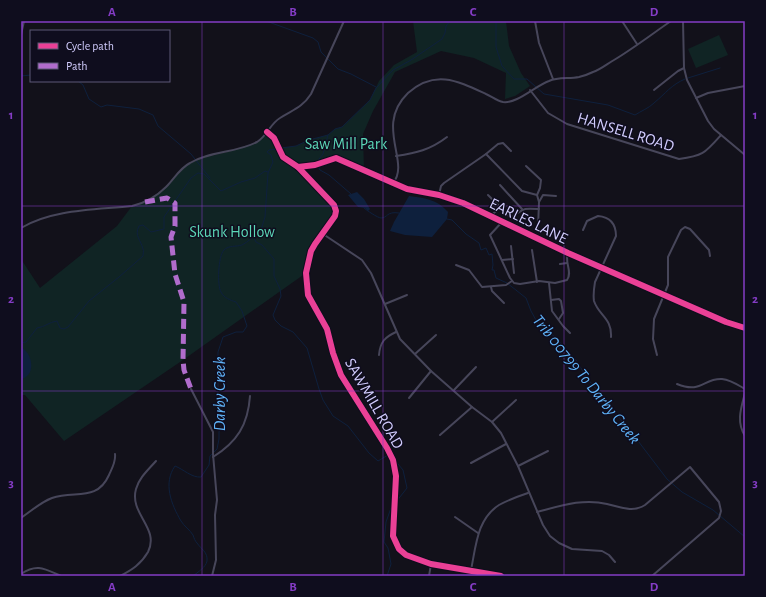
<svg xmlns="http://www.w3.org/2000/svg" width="766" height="597" viewBox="0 0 766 597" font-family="'Alegreya Sans',sans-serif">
<rect width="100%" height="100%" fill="#12111a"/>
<!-- green -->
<g fill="#102424">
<polygon points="413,21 506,21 509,46 521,73 530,86 515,96 505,99 506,73 474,58 441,51 395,72 373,111 363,134 364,170 336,158 323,163 298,167 334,205 336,211 335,216 311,251 306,273 183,360 64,441 25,395 21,395 21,259 40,288 117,226 132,206 145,202 166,187 187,165 199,159 231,151 255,143 259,140 267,132 277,138 280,148 296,146 309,140 328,135 335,129 342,127 370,100 379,81 394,65 417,52"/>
<polygon points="719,35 728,55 696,68 688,49"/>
</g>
<!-- water -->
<g fill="#0e203d">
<polygon points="357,192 364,199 370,209 368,211 365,208 358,207 348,195"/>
<path d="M409 196C424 198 437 199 448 212L447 219 432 237 405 235 390 231 394 222Z"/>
<path d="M22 348C33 354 36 376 21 379V349Z"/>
</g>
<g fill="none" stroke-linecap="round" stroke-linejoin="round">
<!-- stream -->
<g stroke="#0e203d" stroke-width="1">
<polyline points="266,21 313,38 318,42 321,52 338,69 351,74 376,87"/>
<path d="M496 21V47L502 66 514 79H527L544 94 608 105 635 115C641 111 649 108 654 103 666 93 671 85 685 79"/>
<polyline points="21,76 31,75"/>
<polyline points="688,78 720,68"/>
<polyline points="78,81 83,85 89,99 101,107 107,105 139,109 153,115 158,126 191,154 210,178"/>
<polyline points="328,135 323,154 316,163 320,170 329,175 351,194"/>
<polyline points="281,148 296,146 309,140 328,135 335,129 342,127 370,100 376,88 393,70 411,60 442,39 445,33 446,26 450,21"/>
<path d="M364 208C366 210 378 218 381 218 388 218 386 211 399 213"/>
<polyline points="447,219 452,220 466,234 479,243 481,250 486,248 489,255 492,254 493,265 492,270 494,270 496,278 507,283 526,298 531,311 537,322 556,338 576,360 587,378 630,431"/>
<polyline points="253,236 256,242 262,245 274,259 274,276 280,289 281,296 273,315 275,320 281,326 293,332 307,348 319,389 323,400 333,416 348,426 369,453 378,461 388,455 390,456"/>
<path d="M21 343 26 342 37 328C45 327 49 322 57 321L60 328 64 329 68 327 89 301 119 277 143 256C143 253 144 251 143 249 141 240 134 236 139 226L143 225 151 232 164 229V217L191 178 198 173 204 174 221 191 241 182 255 178 265 171 268 172"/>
<polyline points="632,433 667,479 682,492 713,510 745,537"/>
<path d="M214 452 217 449 219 439V432L222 422 218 404V352L223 337 236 332H243L247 326 242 311 236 302C230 300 224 298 221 292 217 286 218 256 224 250 229 245 236 247 242 245 248 242 253 236 260 233L265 217 268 173 273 162 271 155 267 152 269 150 277 149"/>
<polyline points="393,458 403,470 407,488 396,502"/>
<path d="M193 576C198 572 206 567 207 561 208 552 201 549 197 543 195 541 194 538 193 535 190 530 184 526 181 521 171 504 163 483 175 466 183 469 192 478 201 477L209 465 210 456 212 454"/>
<polyline points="387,576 391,564 388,548 384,542 386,522 391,508 394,505"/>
</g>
<!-- minor -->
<g stroke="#47465a" stroke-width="2">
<polyline points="535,21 539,43 553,79"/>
<polyline points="622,21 637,44"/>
<polyline points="683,21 684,68 687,80 708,121 714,129 745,155"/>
<polyline points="21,35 24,21"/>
<path d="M530 90 548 113 567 124 679 159C703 156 705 153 721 135"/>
<polyline points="654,90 678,71 684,68"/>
<polyline points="696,98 708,93 745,86"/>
<polyline points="267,132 274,138 283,157 298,167 334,205 336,211 335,216 315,244 311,251 306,273 308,295 327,329 333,353 341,375 387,448 393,460 396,476 393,536 399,549 406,555 431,564 501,576"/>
<polyline points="486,154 522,191 537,195"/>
<path d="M396 156C416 153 430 150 447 137"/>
<polyline points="526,166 541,180 540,188 537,195 539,202 538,228"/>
<polyline points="298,167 315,165 336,158 407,189 439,195 463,203 568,253 726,322 745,328"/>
<path d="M393 183C411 162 374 126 408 93 435 69 458 81 486 94 491 96 497 101 503 102 517 104 535 86 549 81 558 77 569 79 579 77 583 76 589 74 593 72 600 70 607 64 614 60 634 48 652 34 671 21"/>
<polyline points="500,185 522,209"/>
<polyline points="439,195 441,186 444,183 486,154 498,144 503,143 511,151"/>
<path d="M488 195 510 217H512C525 208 523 208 539 209"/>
<polyline points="539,202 543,195 556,196"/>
<polyline points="491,216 500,207"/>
<path d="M502 222 490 235 510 278 514 283 520 284 539 281 555 283 567 280C573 272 564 262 568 253"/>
<path d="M21 228C53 209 96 210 132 206 145 203 157 196 166 187 174 179 180 168 190 163 210 151 236 153 257 142 267 136 270 124 280 118 292 110 302 108 311 94L344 21"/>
<path d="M583 230 587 221 598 216C610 217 616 224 616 236L595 282C594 288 593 295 594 301 599 316 612 318 611 337"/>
<polyline points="323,234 362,260 371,273 400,339 431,371 472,407 492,422 501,433 518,466 543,525 550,536 559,543 572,549 602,551 609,555 615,562"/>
<polyline points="511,246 514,273"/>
<polyline points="532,250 537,282"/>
<polyline points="502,260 513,259"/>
<polyline points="560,264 567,263"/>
<polyline points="456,265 469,270 482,287 506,285 512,281"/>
<polyline points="549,283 552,311 563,326 570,333"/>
<polyline points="491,287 492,291 504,303"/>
<polyline points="551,300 559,299 561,301 563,313 559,319"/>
<polyline points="385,304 407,295"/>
<polyline points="415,354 436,335"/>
<path d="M379 355C380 342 385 337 396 332"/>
<polyline points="657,355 653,339 654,319 668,285 668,257 681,230 685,227 690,229 709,250 710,256"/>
<path d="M677 384C702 394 703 378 722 379 731 380 738 385 745 389"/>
<polyline points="191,389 213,432 213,454 217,500 215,515 216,560 212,576"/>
<polyline points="454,390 476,367"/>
<path d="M745 393C741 408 736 422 745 436"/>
<polyline points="409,398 431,371"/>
<polyline points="492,422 516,400"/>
<polyline points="440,435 472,407"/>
<path d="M213 457C237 442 248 425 250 396"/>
<polyline points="471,463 506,444"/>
<polyline points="518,466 548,451"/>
<path d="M537 512C560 506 583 498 607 504 620 507 633 513 645 505L690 467 719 502 721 511 719 518 652 576"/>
<polyline points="455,517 478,533"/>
<path d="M21 518C31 511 41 502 52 498 75 490 97 502 109 475 112 468 116 462 115 454"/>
<path d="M471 570C476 546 477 519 499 505 508 500 519 496 528 493"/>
<path d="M21 574C37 563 45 569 61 576"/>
<path d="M120 576C132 570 141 564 148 552 160 528 129 514 136 489 139 478 148 470 156 461"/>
<polyline points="429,576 431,564"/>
</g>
<!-- quiet -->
<polyline stroke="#b06ccc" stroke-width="5" stroke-dasharray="10 5" stroke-linecap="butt" points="145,202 167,198 175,203 175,226 171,237 175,274 184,302 183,360 184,370 191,389"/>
<defs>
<g id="cycleway">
<polyline points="267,132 274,138 283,157 298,167 334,205 336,211 335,216 315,244 311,251 306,273 308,295 327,329 333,353 341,375 387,448 393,460 396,476 393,536 399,549 406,555 431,564 501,576"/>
<polyline points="298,167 315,165 336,158 407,189 439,195 463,203 568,253 726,322 745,328"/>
</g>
</defs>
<!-- cycleway casing -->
<use href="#cycleway" stroke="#0f0d1e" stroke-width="8"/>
<!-- cycleway -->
<use href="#cycleway" stroke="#ea4096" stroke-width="6"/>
</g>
<!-- grid -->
<path fill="none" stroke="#843cc5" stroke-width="1" stroke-opacity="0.55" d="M202 21V576M383 21V576M564 21V576M21 206H745M21 391H745"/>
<g text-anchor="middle" stroke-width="3" stroke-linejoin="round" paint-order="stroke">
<!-- street labels -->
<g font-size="16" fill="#d1ccfd" stroke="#0f0d1e">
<text transform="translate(626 131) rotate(17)" y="6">HANSELL ROAD</text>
<text transform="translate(529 220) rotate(26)" y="6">EARLES LANE</text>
<text transform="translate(375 403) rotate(60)" y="6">SAWMILL ROAD</text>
</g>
<!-- park labels -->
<g font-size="16" fill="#5cd8b8" stroke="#0f0d1e">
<text x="346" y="149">Saw Mill Park</text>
<text x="232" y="237">Skunk Hollow</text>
</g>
<!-- water labels -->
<g font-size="17" font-style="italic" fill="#5fb3f8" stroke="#0f0d1e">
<text transform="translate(587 379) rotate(51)" y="6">Trib 00799 To Darby Creek</text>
<text transform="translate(219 394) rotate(-90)" y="6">Darby Creek</text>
</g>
</g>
<!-- border -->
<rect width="766" height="597" fill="none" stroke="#0f0d1e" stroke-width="44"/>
<!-- legend -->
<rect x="30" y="30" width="140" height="52" fill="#0f0d1e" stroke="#5d5977"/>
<rect x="38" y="43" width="20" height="6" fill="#ea4096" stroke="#5d5977"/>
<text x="66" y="50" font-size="12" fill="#d1ccfd">Cycle path</text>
<rect x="38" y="63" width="20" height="6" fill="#b06ccc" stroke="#5d5977"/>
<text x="66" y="70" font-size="12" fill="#d1ccfd">Path</text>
<rect x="22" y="22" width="722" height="553" fill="none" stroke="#843cc5" stroke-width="1.5"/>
<g font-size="13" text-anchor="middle" font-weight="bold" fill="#843cc5">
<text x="112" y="16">A</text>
<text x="293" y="16">B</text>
<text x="473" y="16">C</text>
<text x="654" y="16">D</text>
<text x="11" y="119">1</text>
<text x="755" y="119">1</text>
<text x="11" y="303">2</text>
<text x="755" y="303">2</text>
<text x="11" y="487">3</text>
<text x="755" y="487">3</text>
<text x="112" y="591">A</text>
<text x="293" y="591">B</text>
<text x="473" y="591">C</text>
<text x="654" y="591">D</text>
</g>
</svg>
